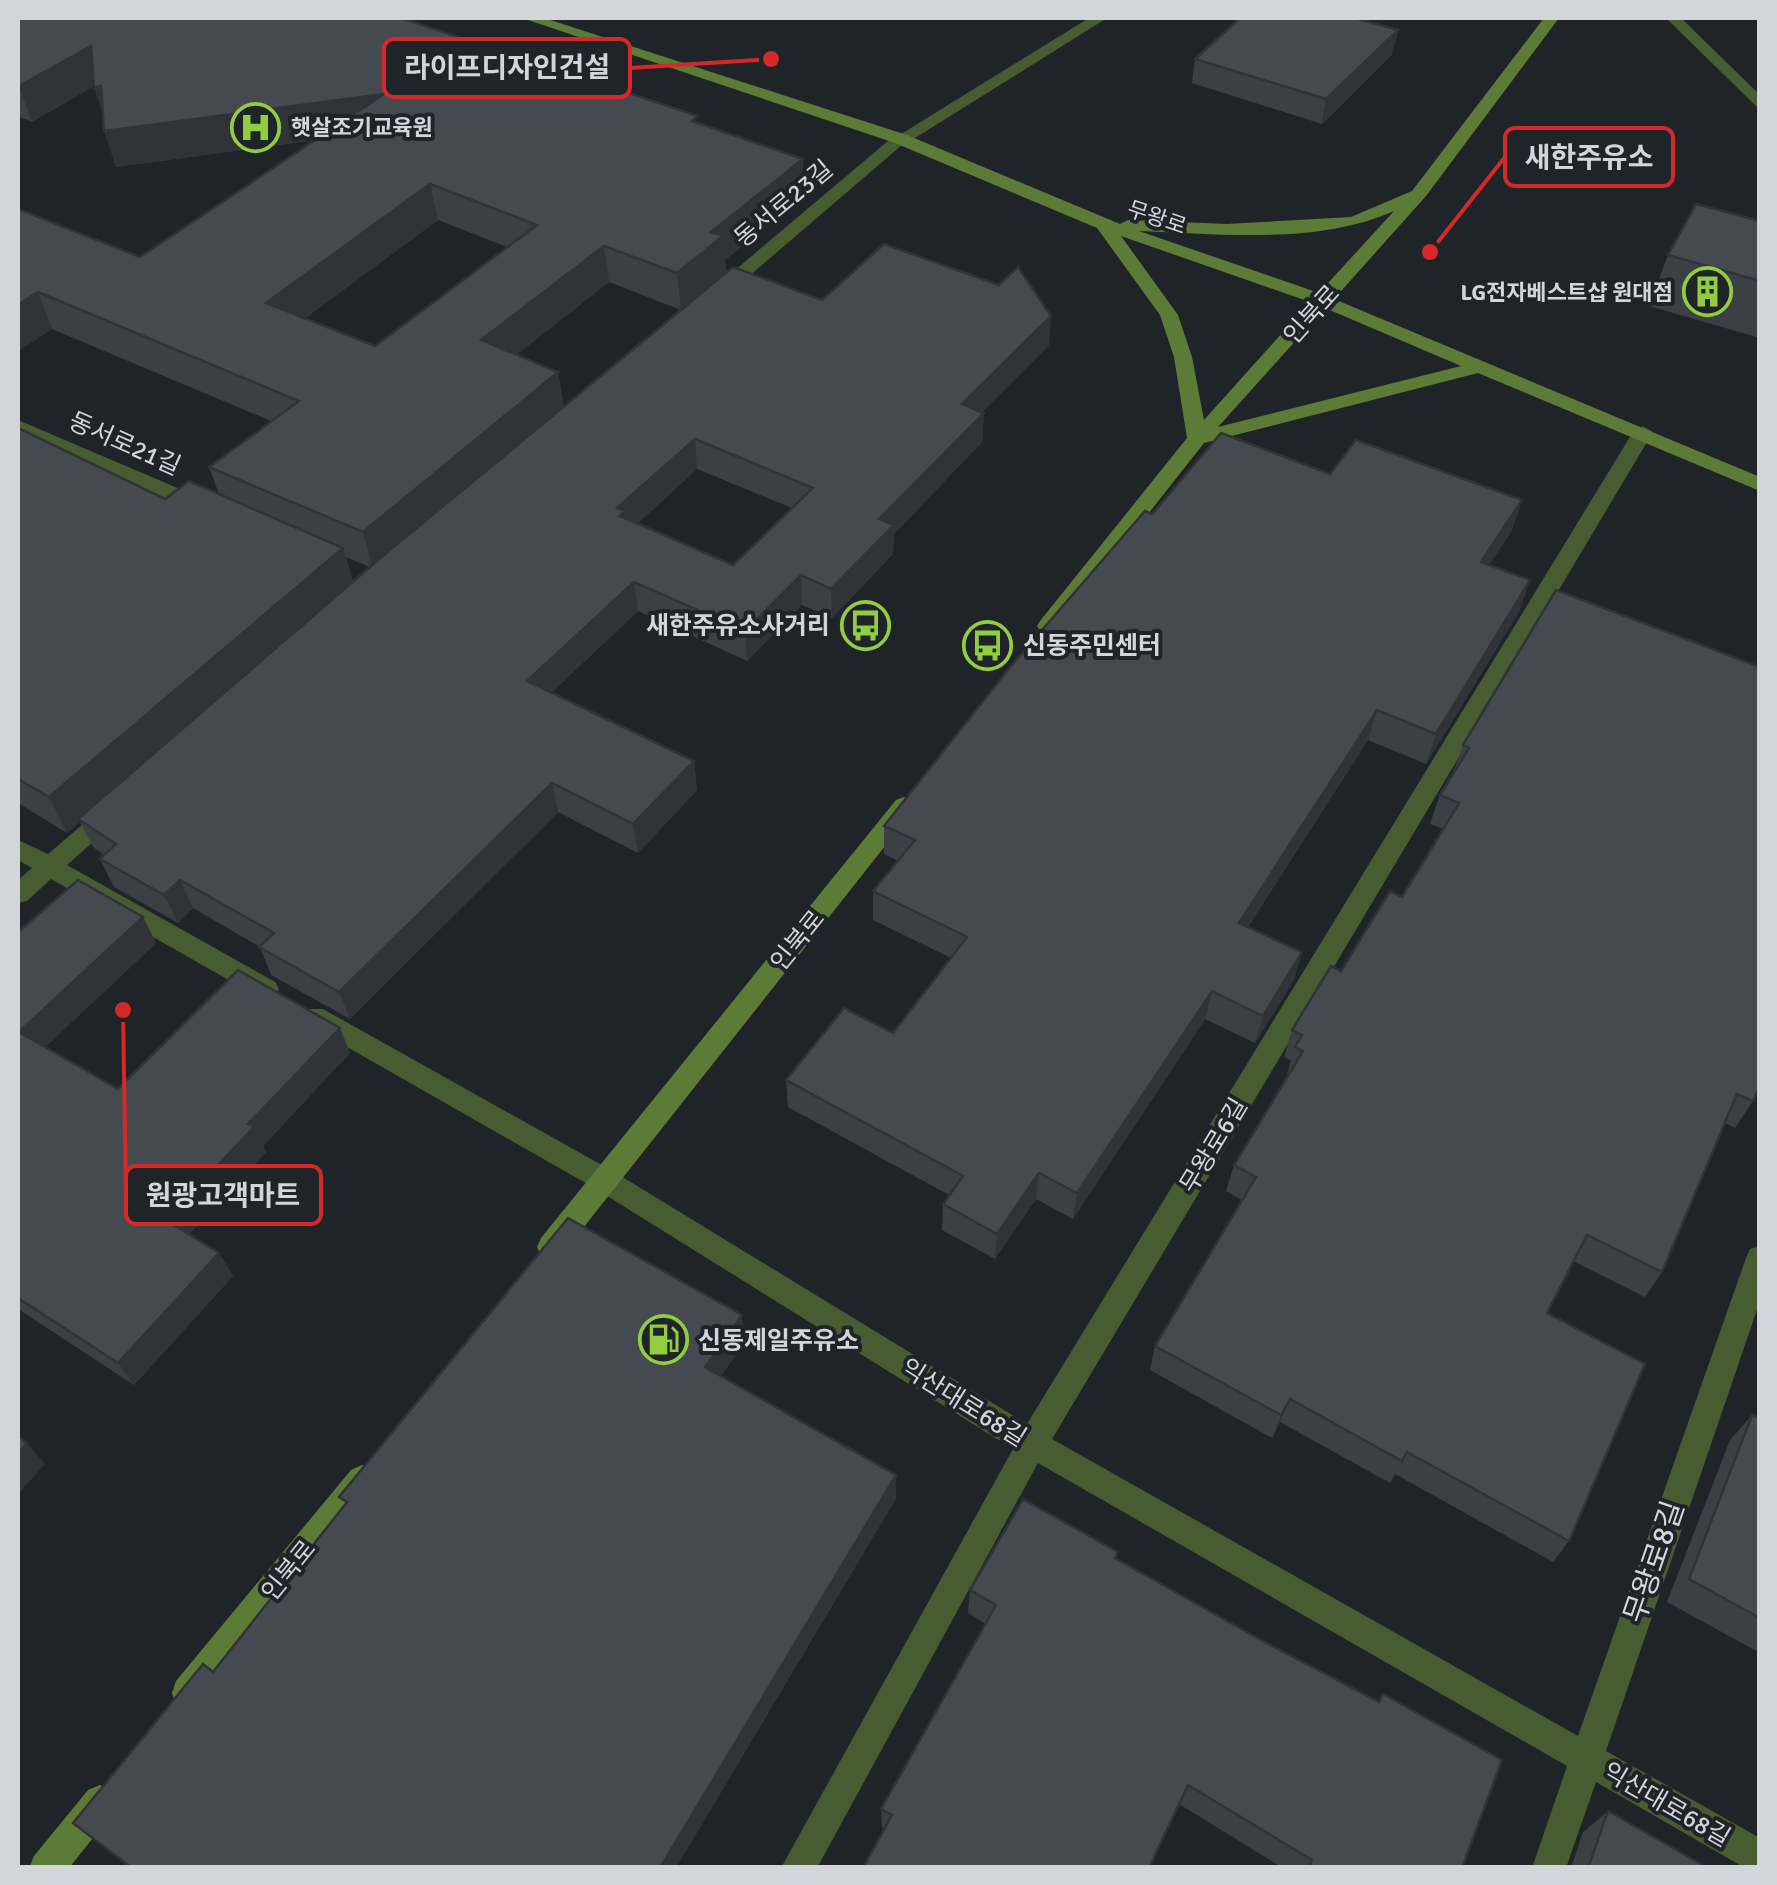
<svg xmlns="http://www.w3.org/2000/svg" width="1777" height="1885" viewBox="0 0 1777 1885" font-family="Signika,'Noto Sans KR',sans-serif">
<rect width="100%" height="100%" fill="#1f2429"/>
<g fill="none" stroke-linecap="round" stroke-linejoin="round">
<!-- lane -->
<polygon fill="#485c32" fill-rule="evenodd" points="1089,18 1107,18 907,143 893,139"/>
<!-- street -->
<g fill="#485c32" fill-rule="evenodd">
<polygon points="1666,18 1681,18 1760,95 1760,110"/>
<polygon points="895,135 909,139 727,295 715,295 715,287"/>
<polygon points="18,420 208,501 211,506 208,511 194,511 18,433"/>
<polygon points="1643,426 1653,432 1052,1439 1578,1736 1746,1258 1750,1249 1760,1246 1760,1301 1606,1751 1760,1838 1760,1868 1745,1868 1596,1782 1566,1868 1532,1868 1567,1766 1038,1463 817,1868 781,1868 1013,1449 596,1189 305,1023 301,1016 305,1009 323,1009 616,1173 1027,1424 1633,432"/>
<polygon points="110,805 118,808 122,814 118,820 67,865 275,982 279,989 275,996 257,996 51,879 27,901 18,903 18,880 32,868 18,860 18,840 48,854 102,808"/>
</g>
<!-- secondary -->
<g fill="#5c7b37" fill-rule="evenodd">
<path d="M522 18H544L907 135 1120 224 1128 220 1227 224 1351 217 1412 191 1544 18H1559L1426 196 1334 299 1760 477V491L1478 373 1204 443 1056 631H1040L1037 626 1040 621 1187 438 1174 357 1160 315 1097 228 895 143ZM1394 211 1319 293 1139 231C1221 234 1318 245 1394 211ZM1121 236 1310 302 1204 420 1192 357 1178 315ZM1325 308 1461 366 1218 427Z"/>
<polygon points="904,797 916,806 912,812 561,1256 551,1259 541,1256 537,1247 541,1238 896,800"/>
<polygon points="362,1465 373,1470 377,1480 373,1490 200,1705 188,1709 176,1705 172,1693 176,1681 351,1470"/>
<polygon points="100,1785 112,1790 117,1802 112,1814 69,1868 29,1868 34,1856 88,1790"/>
</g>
</g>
<!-- wall -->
<g fill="#3b4045" fill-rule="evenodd">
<path d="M18 18 411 21 699 123 805 195 725 260 726 272 822 300 1049 345 982 412 984 413 982 442 894 534 893 554 832 618 802 605 747 661 638 611 551 693 694 761 697 790 638 853 558 812 350 1019 271 975 260 947 193 908 178 923 114 887 100 859 104 855 93 847 80 822 67 833 18 803V428L165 499 219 494 209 467 271 421 52 329 18 351V209L140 257 315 140 116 167 103 113 94 86 32 122 18 116ZM438 220 507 247 375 346 305 318ZM609 282 681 310 564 407 558 372 516 355ZM697 469 792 508 733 565 637 524ZM346 557 370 567 353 582Z"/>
<polygon points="1398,30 1392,54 1322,124 1192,83 1195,59"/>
<polygon points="1760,221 1760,338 1649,306 1668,255"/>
<polygon points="1522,500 1512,530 1489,565 1520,610 1426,764 1368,740 1248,927 1294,980 1255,1043 1205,1019 1073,1219 1036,1199 995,1259 942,1230 943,1204 949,1195 788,1107 786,1080 893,1033 951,958 873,920 873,891 898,861 884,854 884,826 1152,514"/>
<polygon points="1556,590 1753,1101 1735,1128 1725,1123 1662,1272 1645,1297 1573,1261 1547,1313 1569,1541 1553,1562 1395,1474 1390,1483 1280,1422 1272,1438 1150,1370 1155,1346 1242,1200 1226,1191 1234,1165 1288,1075 1287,1074 1291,1060 1284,1057 1292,1030 1402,897 1443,829 1430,824 1440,795 1453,774 1463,745"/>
<polygon points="143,917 156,943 45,1047 118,1089 340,1028 350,1053 263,1146 266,1152 189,1234 219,1253 233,1276 134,1385 18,1309 18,932"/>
<polygon points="1752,1415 1760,1418 1760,1653 1667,1602 1730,1440"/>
<polygon points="1118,1552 1116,1559 1261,1640 1378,1702 1383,1694 1462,1868 1283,1868 1179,1804 884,1829 882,1827 881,1809 986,1624 968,1613 970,1590"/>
<polygon points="1608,1811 1708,1868 1571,1868 1583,1832"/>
</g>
<!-- shaded-wall -->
<g fill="#303438">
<polygon points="1398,30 1392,54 1322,124 1326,99"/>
<polygon points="91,46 103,81 32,122 19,86"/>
<polygon points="101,86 106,123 94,88"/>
<polygon points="384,94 391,130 116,167 104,131"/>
<polygon points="803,159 805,195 725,260 726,272 681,310 677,273 711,232"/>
<polygon points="430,184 438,220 276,340 266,303"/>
<polygon points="604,246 609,282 488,377 481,340"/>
<polygon points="38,292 52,329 18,351 18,305"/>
<polygon points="1051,316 1049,345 961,434 962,404"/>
<polygon points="558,372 564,408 373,569 363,532"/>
<polygon points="984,413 982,442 894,534 893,554 832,618 831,589 879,519"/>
<polygon points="695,439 697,469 628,532 617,508"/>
<polygon points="1522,500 1512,530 1472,592 1481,562"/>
<polygon points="343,548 354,585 78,819 80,822 67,833 49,797"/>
<polygon points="801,575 802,605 747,661 745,631"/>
<polygon points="1530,580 1520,610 1426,764 1436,734"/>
<polygon points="634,582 638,611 533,710 527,681"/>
<polygon points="1377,710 1368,740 1232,951 1239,923"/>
<polygon points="694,761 697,790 638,853 633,824"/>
<polygon points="552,783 558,812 350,1019 339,992"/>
<polygon points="180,880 193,908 178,923 164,895"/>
<polygon points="143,917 156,943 35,1057 19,1032"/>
<polygon points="1302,952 1294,980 1255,1043 1263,1016"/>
<polygon points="1212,991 1205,1019 1073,1219 1077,1193"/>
<polygon points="340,1028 350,1053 263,1146 266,1152 180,1244 166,1220 248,1124"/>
<polygon points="1039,1173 1036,1199 995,1259 997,1234"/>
<polygon points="219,1253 233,1276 134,1385 118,1363"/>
<polygon points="742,1315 745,1342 710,1392 705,1367"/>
<polygon points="1290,1399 1280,1422 1272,1438 1281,1415"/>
<polygon points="27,1443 45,1464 18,1494 18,1453"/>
<polygon points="896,1475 896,1499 676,1868 660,1868"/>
</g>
<!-- building -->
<g fill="#454a50" stroke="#303438" stroke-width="2.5" fill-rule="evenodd">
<path d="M18 18H401L698 116 692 121 803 159 711 232 723 236 677 273 604 246 481 340 558 372 363 532 209 467 299 401 38 292 18 305V209L140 257 384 94 104 131 101 86 94 88 91 46 19 86H18ZM430 184 537 225 375 346 266 303Z"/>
<polygon points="1240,18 1355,18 1398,30 1326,99 1195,59"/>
<polygon points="1696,204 1760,221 1760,281 1668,255"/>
<path d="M884 244 999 285 1018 267 1051 316 962 404 984 413 879 519 894 525 831 589 801 575 745 631 634 582 527 681 694 761 633 824 552 783 339 992 259 947 274 933 180 880 164 895 100 859 116 844 78 819 378 560 733 267 822 300ZM695 439 813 488 733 565 620 516 625 511 617 508Z"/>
<polygon points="18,428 165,499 189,481 343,548 49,797 18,779"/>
<polygon points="1221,433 1330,474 1356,440 1522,500 1481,562 1530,580 1436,734 1377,710 1239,923 1302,952 1263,1016 1212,991 1077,1193 1039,1173 997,1234 943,1204 963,1176 786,1080 844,1008 893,1033 967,937 873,891 915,840 884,826 1011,666 1145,511 1152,514"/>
<polygon points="1556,590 1760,667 1760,1086 1753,1101 1737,1094 1662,1272 1587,1235 1547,1313 1645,1364 1569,1541 1407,1452 1402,1461 1290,1399 1281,1415 1155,1346 1256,1177 1234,1165 1303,1051 1295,1047 1302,1035 1292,1030 1331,966 1341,971 1390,891 1402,897 1459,803 1440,795 1469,748 1463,745"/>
<polygon points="78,880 143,917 19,1032 118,1089 238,970 340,1028 248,1124 254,1127 166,1220 219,1253 118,1363 18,1298 18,932"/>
<polygon points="568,1218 742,1315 705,1367 896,1475 660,1868 132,1868 73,1823 203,1664 213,1672 347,1502 339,1497"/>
<polygon points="1752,1415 1760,1418 1760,1618 1689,1579"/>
<polygon points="18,1437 27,1443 18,1453"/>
<polygon points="1023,1499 1118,1552 1115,1558 1261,1640 1379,1702 1383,1694 1502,1760 1462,1868 1309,1868 1312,1860 1188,1785 1149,1868 863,1868 892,1815 881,1809 996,1605 970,1590"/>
<polygon points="1608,1811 1708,1868 1588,1868"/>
</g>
<!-- icons -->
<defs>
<symbol id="hospital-ring" viewBox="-11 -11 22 22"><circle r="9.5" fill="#1f2429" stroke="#91cd3f" stroke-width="1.5"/><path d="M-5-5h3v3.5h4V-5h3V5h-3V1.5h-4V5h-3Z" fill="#91cd3f"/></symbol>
<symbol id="building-ring" viewBox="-11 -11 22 22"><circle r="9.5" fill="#1f2429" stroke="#91cd3f" stroke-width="1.5"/><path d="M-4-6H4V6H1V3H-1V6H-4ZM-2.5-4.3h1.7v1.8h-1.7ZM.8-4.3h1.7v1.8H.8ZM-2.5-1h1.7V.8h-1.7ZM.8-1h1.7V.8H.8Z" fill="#91cd3f"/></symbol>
<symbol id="bus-ring" viewBox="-11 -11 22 22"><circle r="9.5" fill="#1f2429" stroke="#91cd3f" stroke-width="1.5"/><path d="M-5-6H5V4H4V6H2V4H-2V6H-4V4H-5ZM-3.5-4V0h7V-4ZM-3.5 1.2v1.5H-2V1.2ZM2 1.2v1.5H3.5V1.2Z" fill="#91cd3f"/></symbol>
<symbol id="fuel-ring" viewBox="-11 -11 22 22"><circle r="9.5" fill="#1f2429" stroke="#91cd3f" stroke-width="1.5"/><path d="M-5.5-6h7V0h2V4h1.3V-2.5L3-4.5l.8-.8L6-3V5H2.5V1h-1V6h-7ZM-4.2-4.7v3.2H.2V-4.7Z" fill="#91cd3f"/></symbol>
</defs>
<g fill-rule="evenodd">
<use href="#hospital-ring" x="228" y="100" width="55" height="55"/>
<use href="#building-ring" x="1680" y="264" width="55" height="55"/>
<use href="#bus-ring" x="838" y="598" width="55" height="55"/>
<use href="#bus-ring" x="960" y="618" width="55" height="55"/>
<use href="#fuel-ring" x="636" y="1312" width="55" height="55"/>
</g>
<g text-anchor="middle" stroke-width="8" stroke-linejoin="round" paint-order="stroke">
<!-- far-poi labels -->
<g font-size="22" font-weight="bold" fill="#d2d5d9" stroke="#1f2429" text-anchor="start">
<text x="291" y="135">햇살조기교육원</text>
<text x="1673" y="300" text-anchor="end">LG전자베스트샵 원대점</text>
</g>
<!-- far-street labels -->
<g font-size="22" fill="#d2d5d9" stroke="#1f2429">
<text transform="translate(1157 217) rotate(19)" y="8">무왕로</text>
</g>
<!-- street labels -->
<g font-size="25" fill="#d2d5d9" stroke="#1f2429">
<text transform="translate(783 203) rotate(-40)" y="9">동서로23길</text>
<text transform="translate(1311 314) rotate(-48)" y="9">인북로</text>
<text transform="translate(125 443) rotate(24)" y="9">동서로21길</text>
<text transform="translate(797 940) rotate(-51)" y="9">인북로</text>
<text transform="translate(1213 1145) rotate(-59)" y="9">무왕로6길</text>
<text transform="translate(964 1402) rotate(32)" y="9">익산대로68길</text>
<text transform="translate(288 1570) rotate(-51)" y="9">인북로</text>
<text transform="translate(1667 1804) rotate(30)" y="9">익산대로68길</text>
</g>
<!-- poi labels -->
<g font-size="25" font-weight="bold" fill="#d2d5d9" stroke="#1f2429" text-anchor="start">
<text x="830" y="634" text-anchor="end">새한주유소사거리</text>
<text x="1023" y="654">신동주민센터</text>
<text x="698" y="1349">신동제일주유소</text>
</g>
<!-- near-street labels -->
<g font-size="30" fill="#d2d5d9" stroke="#1f2429">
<text transform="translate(1654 1562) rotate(-71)" y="10">무왕로8길</text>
</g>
</g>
<!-- callouts -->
<path fill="none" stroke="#d62828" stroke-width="4" d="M771 59L630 68M1430 252L1505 157M123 1010L126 1195"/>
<g fill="#d62828" stroke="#1f2429" stroke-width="4">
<circle cx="771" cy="59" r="10"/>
<circle cx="1430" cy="252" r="10"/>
<circle cx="123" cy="1010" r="10"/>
</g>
<g fill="#1f2429" stroke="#d62828" stroke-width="4">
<rect x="384" y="39" width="246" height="58" rx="10"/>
<rect x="1505" y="128" width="168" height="58" rx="10"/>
<rect x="126" y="1166" width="195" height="58" rx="10"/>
</g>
<g font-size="28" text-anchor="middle" font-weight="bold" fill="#d2d5d9">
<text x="507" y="77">라이프디자인건설</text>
<text x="1589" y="167">새한주유소</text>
<text x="223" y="1205">원광고객마트</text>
</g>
<!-- border -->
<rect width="1777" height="1885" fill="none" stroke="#d2d5d9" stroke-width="40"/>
</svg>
